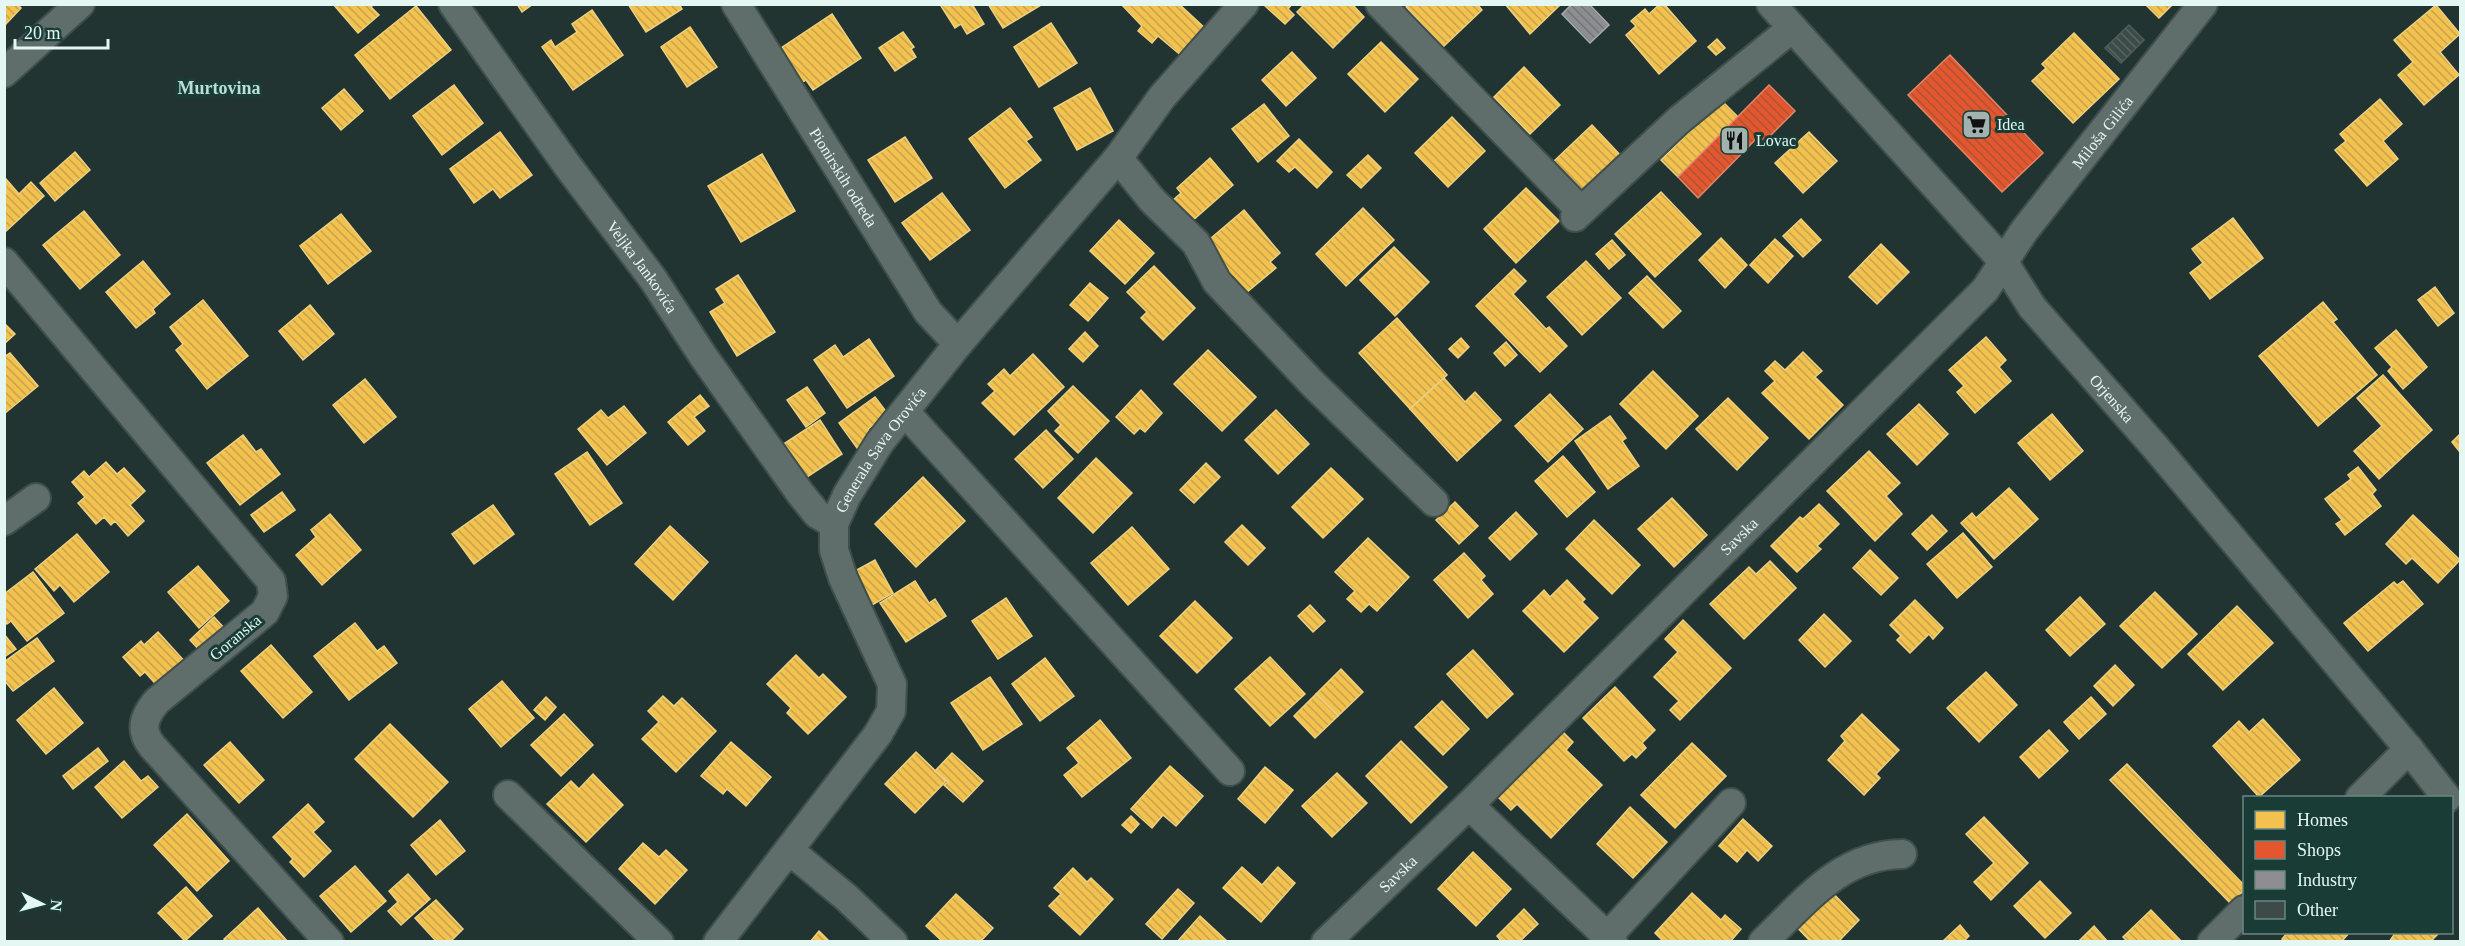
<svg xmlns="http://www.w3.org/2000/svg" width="2465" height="946" viewBox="0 0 2465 946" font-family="Georgia,serif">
<defs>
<pattern id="homes-back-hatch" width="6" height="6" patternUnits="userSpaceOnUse" patternTransform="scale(1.5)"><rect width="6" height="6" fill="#f2c14e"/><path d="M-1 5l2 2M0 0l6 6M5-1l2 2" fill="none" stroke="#c6a34d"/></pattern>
<pattern id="shops-back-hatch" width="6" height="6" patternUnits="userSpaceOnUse" patternTransform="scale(1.5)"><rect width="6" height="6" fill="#e4572e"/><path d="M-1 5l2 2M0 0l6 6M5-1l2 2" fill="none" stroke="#ac5237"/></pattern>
<pattern id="industry-back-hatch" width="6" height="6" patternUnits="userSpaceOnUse" patternTransform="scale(1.5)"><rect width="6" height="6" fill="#8d8d92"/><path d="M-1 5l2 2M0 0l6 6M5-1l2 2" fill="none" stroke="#737678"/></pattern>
<pattern id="building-back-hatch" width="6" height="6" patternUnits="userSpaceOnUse" patternTransform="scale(1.5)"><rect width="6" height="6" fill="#3c4b48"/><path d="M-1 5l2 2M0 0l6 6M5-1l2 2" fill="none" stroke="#586663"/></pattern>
</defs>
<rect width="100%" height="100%" fill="#223431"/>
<!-- homes -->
<g fill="url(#homes-back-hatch)" stroke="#eed180" stroke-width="1.5">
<polygon points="4,4 17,4 21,8 4,26"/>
<polygon points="333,4 374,4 371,7 379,15 358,33"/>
<polygon points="517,4 533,4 522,12"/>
<polygon points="628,4 679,4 682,9 646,32"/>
<polygon points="944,4 972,4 984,24 967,34 961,24 955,28 941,6"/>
<polygon points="988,4 1041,4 1041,5 1003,28"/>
<polygon points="1121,4 1179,4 1207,30 1183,57 1158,36 1152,43 1138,31 1142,26"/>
<polygon points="1292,4 1288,9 1294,15 1285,24 1264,5"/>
<polygon points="1305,4 1352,4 1364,17 1333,48 1297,12"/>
<polygon points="1409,4 1477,4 1482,10 1443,47 1406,7"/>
<polygon points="1505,4 1561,4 1530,34"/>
<polygon points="1660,4 1664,4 1696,41 1659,74 1626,35 1636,26 1631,21 1645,9 1649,14"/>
<polygon points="2145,4 2173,4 2159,18"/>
<polygon points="2436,5 2460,34 2440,52 2459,75 2424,105 2398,75 2413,62 2394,40"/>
<polygon points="416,6 451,50 390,99 355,55"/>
<polygon points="592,10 623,55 573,90 542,47 551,40 555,47 577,32 572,24"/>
<polygon points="832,14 861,58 813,90 806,80 797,86 775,52"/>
<polygon points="1051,23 1077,63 1039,87 1014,47"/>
<polygon points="690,27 717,67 687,87 661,47"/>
<polygon points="903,32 914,47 911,49 916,57 895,71 879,48"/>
<polygon points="2074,33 2119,79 2073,123 2032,81 2046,68 2042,64"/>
<polygon points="1717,39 1725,48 1716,55 1708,47"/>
<polygon points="1381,42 1418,79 1385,112 1348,74"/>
<polygon points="1292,52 1316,78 1286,106 1262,80"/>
<polygon points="1524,67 1560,105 1530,134 1494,97"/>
<polygon points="454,85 483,123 442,155 413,116"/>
<polygon points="1090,88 1113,131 1077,150 1054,108"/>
<polygon points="344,89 363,111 341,130 322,108"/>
<polygon points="2380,99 2402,124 2383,141 2398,159 2367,186 2335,150 2346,141 2340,134"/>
<polygon points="1721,100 1738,117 1678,177 1661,160"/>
<polygon points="1264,104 1289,136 1258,162 1232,129"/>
<polygon points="1010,108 1032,137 1026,141 1041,160 1005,188 969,139"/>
<polygon points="1452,117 1485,151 1448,187 1415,153"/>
<polygon points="1592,125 1623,158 1583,196 1552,163"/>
<polygon points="500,132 532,175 500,198 493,189 474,203 450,169"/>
<polygon points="1809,132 1837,161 1803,193 1775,163"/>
<polygon points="905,137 932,178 895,202 868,160"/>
<polygon points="1299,139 1332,172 1317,188 1295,167 1289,172 1277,161"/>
<polygon points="75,152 90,170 55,201 40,183"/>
<polygon points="762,154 795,211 741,242 708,186"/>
<polygon points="1368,155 1381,168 1361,188 1347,175"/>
<polygon points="1210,158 1233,185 1191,222 1172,201 1181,193 1177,188"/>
<polygon points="6,179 19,194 31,182 44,196 4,233"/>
<polygon points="1526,188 1559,221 1516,263 1484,229"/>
<polygon points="1661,192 1701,234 1655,277 1615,234"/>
<polygon points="942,193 970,230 930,260 902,223"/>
<polygon points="1363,208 1394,240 1346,286 1316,254"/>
<polygon points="1244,210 1280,253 1270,262 1276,268 1246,293 1204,244"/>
<polygon points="84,211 120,255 80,289 43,245"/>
<polygon points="341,214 371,251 328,284 300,246"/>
<polygon points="2233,218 2263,258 2210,299 2190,273 2203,263 2192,249"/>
<polygon points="1801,219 1821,240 1803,257 1783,236"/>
<polygon points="1119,220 1154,253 1125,284 1090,251"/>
<polygon points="1721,238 1747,265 1725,288 1699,260"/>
<polygon points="1775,239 1793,256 1768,283 1750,265"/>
<polygon points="1612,240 1625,255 1609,269 1596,254"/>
<polygon points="1881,244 1909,272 1877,304 1849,277"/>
<polygon points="1394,247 1429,282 1395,316 1360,280"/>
<polygon points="143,261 170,294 153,309 155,313 136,328 106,292"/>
<polygon points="1586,261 1621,298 1582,335 1547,297"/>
<polygon points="1154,266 1195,308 1163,340 1141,318 1147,312 1127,292"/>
<polygon points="1514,269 1526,281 1513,294 1546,329 1549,327 1567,346 1540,372 1476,306"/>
<polygon points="738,275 775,332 737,356 710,312 725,303 716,289"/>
<polygon points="1647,276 1681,311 1663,328 1629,293"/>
<polygon points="1090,283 1108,298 1088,321 1070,305"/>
<polygon points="2435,287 2454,313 2438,326 2418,300"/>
<polygon points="203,300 248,356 207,389 176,350 183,344 170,327"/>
<polygon points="2323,302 2337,319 2333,322 2377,375 2318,426 2259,356"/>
<polygon points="310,305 334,334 303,360 279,331"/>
<polygon points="1397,318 1447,375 1410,409 1359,353"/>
<polygon points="4,323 15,334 4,344"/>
<polygon points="2396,330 2427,367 2403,389 2388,371 2392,367 2375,348"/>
<polygon points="1085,332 1098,346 1083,362 1069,349"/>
<polygon points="1986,337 2006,360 1999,367 2011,381 1975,413 1957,392 1964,386 1949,370"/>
<polygon points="1461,338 1469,347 1458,358 1449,349"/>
<polygon points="869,339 894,376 847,408 814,360 835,345 843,357"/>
<polygon points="1506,342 1517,355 1505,366 1494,353"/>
<polygon points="1208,350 1256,397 1222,431 1174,384"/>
<polygon points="1803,352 1822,371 1815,377 1843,405 1809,439 1762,393 1775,381 1765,371 1775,361 1785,370"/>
<polygon points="10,353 38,386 4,414 4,357"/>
<polygon points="1033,354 1064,387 1014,435 982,403 995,391 988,384 1004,369 1010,376"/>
<polygon points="1653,371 1698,416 1666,449 1620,404"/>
<polygon points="2383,375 2432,430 2379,479 2354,451 2382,426 2357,398"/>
<polygon points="1444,378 1465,402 1475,392 1501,420 1457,461 1410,409"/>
<polygon points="365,379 396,417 364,443 333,405"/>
<polygon points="1073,386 1109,421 1078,453 1055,431 1061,425 1048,411"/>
<polygon points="807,387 825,413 806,427 787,400"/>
<polygon points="1141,390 1162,413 1145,432 1140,428 1134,434 1116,417"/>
<polygon points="1550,394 1583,429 1548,462 1515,426"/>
<polygon points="700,395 709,406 694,417 705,431 688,445 668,422"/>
<polygon points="875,397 888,414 868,429 873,436 857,448 839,423"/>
<polygon points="1728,398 1768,438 1737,470 1696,429"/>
<polygon points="1919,404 1948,434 1917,465 1887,434"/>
<polygon points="624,406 646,433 607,465 578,429 601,410 608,418"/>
<polygon points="1276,410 1309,444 1278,474 1245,440"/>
<polygon points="2052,414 2083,451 2050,480 2018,443"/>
<polygon points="1610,416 1626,438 1622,441 1639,466 1608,489 1575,441"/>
<polygon points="820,420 842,454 801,481 779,447"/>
<polygon points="1046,430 1073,459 1043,488 1015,459"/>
<polygon points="2460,434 2460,452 2452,442"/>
<polygon points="243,435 256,452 261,449 280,474 240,505 207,463"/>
<polygon points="1869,451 1900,483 1886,496 1902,514 1875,541 1827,491"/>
<polygon points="587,452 622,503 590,525 555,474"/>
<polygon points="1563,456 1595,492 1567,517 1535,481"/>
<polygon points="1096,458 1132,493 1093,533 1058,498"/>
<polygon points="106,462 117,474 124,468 145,491 130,505 144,521 128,536 115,521 111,525 104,517 96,524 78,503 85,497 72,482 84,471 89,477"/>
<polygon points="1206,463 1220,477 1194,503 1180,490"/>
<polygon points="2358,467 2376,490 2372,494 2381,506 2345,535 2336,524 2342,520 2325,499 2351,479 2348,475"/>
<polygon points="1331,468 1363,499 1323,538 1292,507"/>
<polygon points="923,477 965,521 916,567 875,524"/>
<polygon points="2009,488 2038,519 1994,559 1961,523 1972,513 1976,518"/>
<polygon points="282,492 295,510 264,532 251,515"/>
<polygon points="1672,498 1707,535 1674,567 1638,529"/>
<polygon points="1455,502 1478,526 1459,544 1436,520"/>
<polygon points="1819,504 1839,524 1817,546 1821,549 1797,572 1771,546 1800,517 1803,519"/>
<polygon points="493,505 514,534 474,564 452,534"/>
<polygon points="1516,512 1537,534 1510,560 1489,538"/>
<polygon points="330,514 361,550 322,585 296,555 316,537 311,530"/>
<polygon points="1932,515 1947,531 1927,550 1912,534"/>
<polygon points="2413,515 2460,560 2438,583 2412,558 2406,564 2386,544"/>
<polygon points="1594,520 1640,565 1612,594 1566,549"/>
<polygon points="1242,525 1265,548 1248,565 1225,542"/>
<polygon points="670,526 708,562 673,600 635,564"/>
<polygon points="1132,527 1169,569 1128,605 1091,563"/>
<polygon points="1963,533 1992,567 1957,598 1927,564"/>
<polygon points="77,534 109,572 74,602 60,585 54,591 35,569"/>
<polygon points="1368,538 1409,577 1377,611 1369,604 1361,612 1347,599 1355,591 1335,572"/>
<polygon points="1870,550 1898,578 1881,595 1853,568"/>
<polygon points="1464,553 1485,576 1481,580 1493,594 1468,618 1434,580"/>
<polygon points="875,560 893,593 872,605 853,572"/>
<polygon points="1770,561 1796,588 1744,639 1710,604 1749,567 1756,574"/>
<polygon points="198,566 229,601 199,628 168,592"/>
<polygon points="33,572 64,613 27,641 11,621 7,624 4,621 4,594"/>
<polygon points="1567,580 1585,599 1582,602 1598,618 1564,652 1523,611 1544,590 1550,597"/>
<polygon points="915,581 929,603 935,599 946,616 906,642 880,603"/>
<polygon points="2403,581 2423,604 2368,651 2344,623 2394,582 2397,585"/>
<polygon points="2155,592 2197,634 2162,668 2120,626"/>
<polygon points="2080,597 2105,624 2070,656 2046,630"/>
<polygon points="1006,598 1032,636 998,659 972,621"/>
<polygon points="1915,600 1943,628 1933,639 1929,634 1910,653 1897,640 1901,636 1890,625"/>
<polygon points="1195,601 1232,638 1197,673 1160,636"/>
<polygon points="1310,605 1325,621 1313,632 1298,616"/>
<polygon points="2237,606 2273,643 2223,690 2188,654"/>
<polygon points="1824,614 1851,641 1825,667 1799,640"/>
<polygon points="214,617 226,630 202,653 190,640"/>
<polygon points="1683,620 1731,668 1680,720 1670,710 1679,701 1654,677 1678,652 1665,639"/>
<polygon points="355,623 377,651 384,646 397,663 349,700 314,656"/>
<polygon points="158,632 187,664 160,689 145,672 140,676 123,657 141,641 144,645"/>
<polygon points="4,634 16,649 4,657"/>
<polygon points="37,638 54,661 13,691 4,680 4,662"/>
<polygon points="271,645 312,692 283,718 241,671"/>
<polygon points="1473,650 1513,694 1487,718 1447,674"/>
<polygon points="796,655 819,678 823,674 846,697 808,734 787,713 791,708 767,684"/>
<polygon points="1270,657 1305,694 1270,726 1235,689"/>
<polygon points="1045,658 1074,696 1040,721 1012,684"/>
<polygon points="2115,665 2134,685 2113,706 2094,686"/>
<polygon points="1341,669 1363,692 1338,716 1316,694"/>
<polygon points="1986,672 2017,705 1979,742 1947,708"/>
<polygon points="990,677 1022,724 983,750 951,703"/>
<polygon points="502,681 534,718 501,747 469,709"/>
<polygon points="1615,687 1655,730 1642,743 1646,748 1636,758 1632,754 1624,761 1583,718"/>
<polygon points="54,688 83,723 46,754 17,720"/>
<polygon points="1316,694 1338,716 1315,738 1294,716"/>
<polygon points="663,696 674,706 682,698 716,731 676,772 642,739 659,722 648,711"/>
<polygon points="546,697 556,707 545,720 534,710"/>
<polygon points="2091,697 2106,714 2079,739 2064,722"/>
<polygon points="1442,701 1469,729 1443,755 1415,727"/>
<polygon points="564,714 593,745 561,776 531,745"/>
<polygon points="1862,714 1899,750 1876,774 1880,778 1864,795 1828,760 1845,741 1841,736"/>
<polygon points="2263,719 2300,760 2259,797 2213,746 2239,721 2249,732"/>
<polygon points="1100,720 1131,758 1082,797 1064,775 1079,763 1067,748"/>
<polygon points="390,724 448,782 413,817 355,759"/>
<polygon points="1558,727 1573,742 1566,750 1602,785 1551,838 1517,804 1511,810 1494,793"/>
<polygon points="2049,730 2068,751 2039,778 2020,757"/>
<polygon points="1401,741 1447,787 1411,823 1366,776"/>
<polygon points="230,742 264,780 239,803 204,765"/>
<polygon points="731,742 771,777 746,806 727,789 723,794 701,776"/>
<polygon points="1692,743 1726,776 1675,828 1641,795"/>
<polygon points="98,748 108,761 73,789 63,776"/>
<polygon points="916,752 946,781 915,813 885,784"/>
<polygon points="952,753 983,781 963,802 944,785 948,782 935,771"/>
<polygon points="124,761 141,781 148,776 158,787 122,818 95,787"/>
<polygon points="2127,764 2244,885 2244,890 2231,904 2110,780"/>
<polygon points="1170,766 1203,796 1176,826 1163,815 1152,828 1131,809"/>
<polygon points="1265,767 1293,790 1265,823 1238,799"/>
<polygon points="1337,773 1367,803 1332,837 1302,806"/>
<polygon points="593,774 623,805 586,842 547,804 571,781 579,789"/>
<polygon points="308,804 324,822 313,832 331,851 304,877 290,862 293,859 273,837"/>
<polygon points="1630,807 1667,842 1633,878 1597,844"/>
<polygon points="187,814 229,861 197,891 154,845"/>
<polygon points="1131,816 1139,824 1131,833 1122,825"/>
<polygon points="1984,817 2028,863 1991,900 1974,882 1994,863 1966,834"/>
<polygon points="1743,819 1772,846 1758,861 1747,850 1737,862 1719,846"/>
<polygon points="440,820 465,851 436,875 411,845"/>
<polygon points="643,843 659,857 666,850 687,870 655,904 619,869"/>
<polygon points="1473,852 1511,889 1476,926 1438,889"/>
<polygon points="355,866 386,901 351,932 320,896"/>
<polygon points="1242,867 1262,885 1278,867 1295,883 1261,922 1223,888"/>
<polygon points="1073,868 1087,882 1091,878 1113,899 1080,935 1049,906 1061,894 1054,888"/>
<polygon points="408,874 430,899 401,925 388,911 398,902 389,891"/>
<polygon points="2040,881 2071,913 2045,938 2014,906"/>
<polygon points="1825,885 1859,920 1838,942 1811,942 1790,920"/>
<polygon points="186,887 212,916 185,941 158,913"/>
<polygon points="1178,889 1194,903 1162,939 1146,924"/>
<polygon points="1692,893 1721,920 1725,915 1741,929 1730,942 1664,942 1655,933"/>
<polygon points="956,894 993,928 980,942 943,942 926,926"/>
<polygon points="436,900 463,929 450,942 437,942 415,918"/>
<polygon points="258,908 288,942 226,942 224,939"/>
<polygon points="1524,909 1538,924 1519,942 1502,942 1497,936"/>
<polygon points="2151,910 2182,942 2128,942 2123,937"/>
<polygon points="1200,916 1228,942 1177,942"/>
<polygon points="1960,925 1969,936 1963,942 1942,942"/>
<polygon points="2094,926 2108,942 2078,942"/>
<polygon points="819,931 830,942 810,942"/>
<polygon points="2288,932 2350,932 2341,942 2284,942 2282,939"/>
<polygon points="2396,932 2440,932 2430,942 2389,942"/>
</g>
<!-- shops -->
<g fill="url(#shops-back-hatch)" stroke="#e48769" stroke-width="1.5">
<polygon points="1950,55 2043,153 2002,192 1908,95"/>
<polygon points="1769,85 1795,111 1764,142 1758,137 1698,198 1678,177"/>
</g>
<!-- industry -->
<polygon fill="url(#industry-back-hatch)" stroke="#a7adaf" stroke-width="1.5" points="1572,4 1589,4 1609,25 1590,43 1562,14"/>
<!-- building -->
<polygon fill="url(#building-back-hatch)" stroke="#4e5d5a" stroke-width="1.5" points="2129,25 2144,40 2121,63 2105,48"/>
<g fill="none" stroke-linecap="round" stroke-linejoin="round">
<defs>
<g id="minor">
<path id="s1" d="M453 4 567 165 653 279 703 356 800 493 817 514 834 524"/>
<path id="s2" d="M736 4 928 312 958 344"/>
<polyline points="1380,4 1581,211"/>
<path id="s3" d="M1771 4 2003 261 2032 307 2156 448 2409 749 2447 798"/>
<polyline points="4,73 80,4"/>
<polyline points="1118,158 1152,200 1196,243 1217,282 1312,383 1434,502"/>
<polyline points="1575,217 1679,120 1791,29"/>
<path d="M4 262 271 581 273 596 265 612 157 701C144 716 139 730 152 746L329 942"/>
<polyline points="905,412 1230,771"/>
<polyline points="4,521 36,498"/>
<polyline points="508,795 659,942"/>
<polyline points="2360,798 2409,749"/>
<polyline points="1469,805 1613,942"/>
<polyline points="789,850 847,898 893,942"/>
<polyline points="1607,937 1731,803"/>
<path id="s4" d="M718 942 878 734 891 711 892 684 843 578 834 550V524L847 495 880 442 958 344 1118 158 1162 97 1244 4"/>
<path id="s5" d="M1326 942 1469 805 1985 290 2024 231 2203 4"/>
<path d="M1763 942C1805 902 1840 855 1902 854"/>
<polyline points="2212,942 2244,910"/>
</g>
</defs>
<!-- minor casing -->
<use href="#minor" stroke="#3e4f4c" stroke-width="32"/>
<!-- minor -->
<use href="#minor" stroke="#5f6d6b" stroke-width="28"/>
</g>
<!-- icons -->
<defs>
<symbol id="supermarket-square" viewBox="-11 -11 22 22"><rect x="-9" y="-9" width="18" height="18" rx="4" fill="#a0b3af" stroke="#1a3c36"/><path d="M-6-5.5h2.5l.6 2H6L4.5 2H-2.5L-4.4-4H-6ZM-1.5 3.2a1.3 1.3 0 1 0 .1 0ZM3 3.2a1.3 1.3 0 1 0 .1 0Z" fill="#111"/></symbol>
<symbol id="restaurant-square" viewBox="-11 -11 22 22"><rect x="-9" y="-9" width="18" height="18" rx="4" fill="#a0b3af" stroke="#1a3c36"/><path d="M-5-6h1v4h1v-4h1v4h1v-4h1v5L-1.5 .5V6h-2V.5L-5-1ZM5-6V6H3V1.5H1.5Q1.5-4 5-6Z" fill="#111"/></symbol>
</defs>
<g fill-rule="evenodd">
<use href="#supermarket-square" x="1960" y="108" width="33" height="33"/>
<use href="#restaurant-square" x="1718" y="124" width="33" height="33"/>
</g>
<g text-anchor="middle" stroke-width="6" stroke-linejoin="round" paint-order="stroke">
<!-- poi labels -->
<g font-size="16" fill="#e4f7f3" stroke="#1a3c36" text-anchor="start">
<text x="1997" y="130">Idea</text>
<text x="1756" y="146">Lovac</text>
</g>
<!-- street labels -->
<g font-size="16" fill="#e4f7f3" stroke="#1a3c36">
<text dy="6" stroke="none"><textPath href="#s5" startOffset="1124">Miloša Gilića</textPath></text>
<text dy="6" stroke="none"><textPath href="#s2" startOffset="204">Pionirskih odreda</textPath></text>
<text dy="6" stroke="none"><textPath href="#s1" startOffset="324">Veljka Jankovića</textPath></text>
<text dy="6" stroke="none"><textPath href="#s3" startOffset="522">Orjenska</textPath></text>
<text dy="6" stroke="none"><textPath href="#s4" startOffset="576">Generala Sava Orovića</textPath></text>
<text dy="6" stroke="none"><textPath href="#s5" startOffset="579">Savska</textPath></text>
<text transform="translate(235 637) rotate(-40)" y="6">Goranska</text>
<text dy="6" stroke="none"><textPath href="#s5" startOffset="99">Savska</textPath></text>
</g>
<!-- neighbourhood labels -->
<g font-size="18" font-weight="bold" fill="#badfd7" stroke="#1a3c36">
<text x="219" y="94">Murtovina</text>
</g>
</g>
<!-- border -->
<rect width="2465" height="946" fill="none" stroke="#e4f7f3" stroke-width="12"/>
<!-- legend -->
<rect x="2243" y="796" width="210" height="138" fill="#1a3c36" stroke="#6b8782" stroke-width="1.5"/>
<rect x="2255" y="811" width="30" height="18" fill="#f2c14e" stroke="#6b8782" stroke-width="1.5"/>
<text x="2297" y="826" font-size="18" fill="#e4f7f3">Homes</text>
<rect x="2255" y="841" width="30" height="18" fill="#e4572e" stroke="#6b8782" stroke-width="1.5"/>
<text x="2297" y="856" font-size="18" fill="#e4f7f3">Shops</text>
<rect x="2255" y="871" width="30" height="18" fill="#8d8d92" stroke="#6b8782" stroke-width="1.5"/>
<text x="2297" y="886" font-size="18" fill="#e4f7f3">Industry</text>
<rect x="2255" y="901" width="30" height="18" fill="#3c4b48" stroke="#6b8782" stroke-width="1.5"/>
<text x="2297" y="916" font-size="18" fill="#e4f7f3">Other</text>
<!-- north arrow -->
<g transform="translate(42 904) rotate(96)" stroke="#1a3c36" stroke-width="4.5" paint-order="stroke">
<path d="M0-4.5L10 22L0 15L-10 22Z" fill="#e4f7f3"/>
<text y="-9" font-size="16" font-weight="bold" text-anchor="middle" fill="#e4f7f3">N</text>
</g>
<!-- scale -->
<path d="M15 39v9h93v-9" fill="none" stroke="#e4f7f3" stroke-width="3"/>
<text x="24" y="39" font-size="18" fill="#e4f7f3" stroke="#1a3c36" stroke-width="4.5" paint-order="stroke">20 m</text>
</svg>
